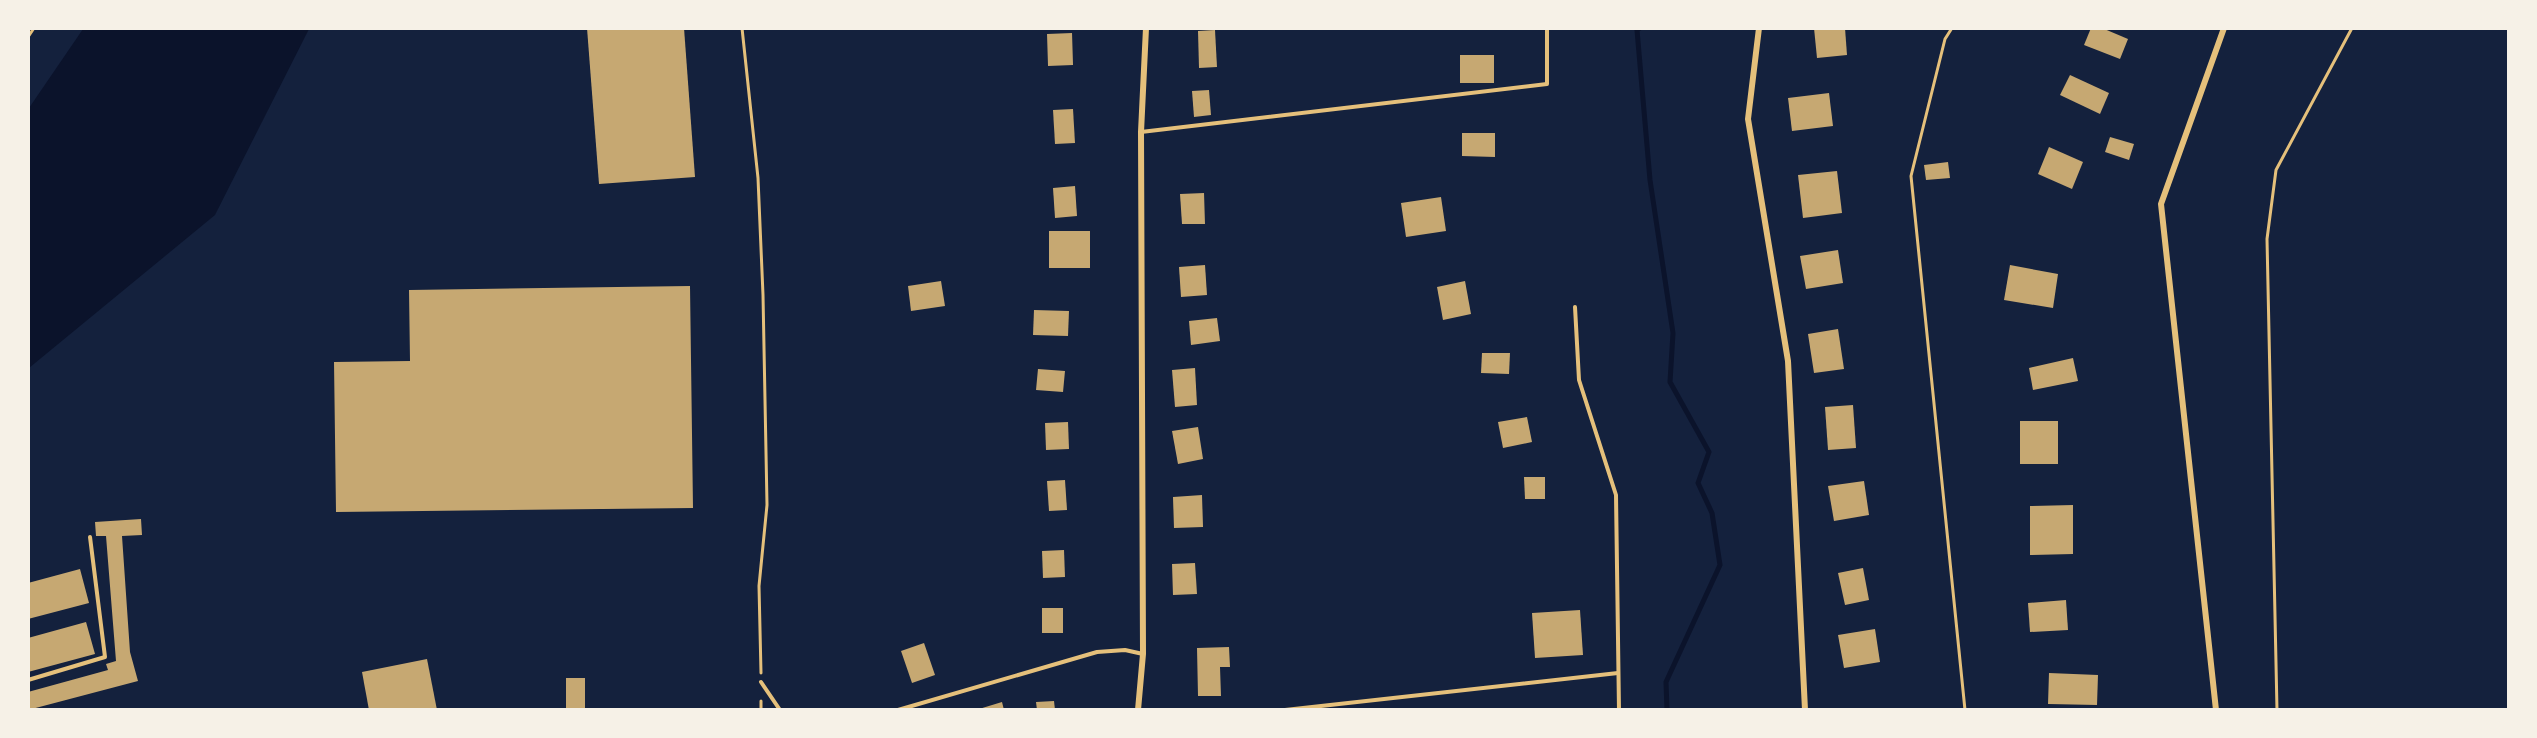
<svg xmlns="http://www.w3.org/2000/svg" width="2537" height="738" viewBox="0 0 2537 738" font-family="Helvetica,sans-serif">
<rect width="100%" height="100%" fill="#14213d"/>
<!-- water -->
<polygon fill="#0b132b" points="83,29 309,29 215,215 29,368 29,108"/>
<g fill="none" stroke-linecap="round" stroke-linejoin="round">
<!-- stream -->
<polyline stroke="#0b132b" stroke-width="5" points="1640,28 1637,30 1650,180 1673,333 1670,382 1709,452 1698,483 1712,513 1720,565 1666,682 1667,710"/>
</g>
<!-- building -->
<g fill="#c6a872">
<polygon points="587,28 684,28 695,177 599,184"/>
<polygon points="1814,28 1845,28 1847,55 1817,58"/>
<polygon points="2091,28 2102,28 2128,39 2120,59 2084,45"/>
<polygon points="1215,30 1217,67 1199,68 1198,31"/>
<polygon points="1072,33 1073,65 1048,66 1047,34"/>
<rect x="1460" y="55" width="34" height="28"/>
<polygon points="2070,75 2109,93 2100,114 2060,95"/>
<polygon points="1209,90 1211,115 1194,117 1192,91"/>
<polygon points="1829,93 1833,126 1792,131 1788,98"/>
<polygon points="1073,109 1075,143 1055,144 1053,110"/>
<polygon points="1462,133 1495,133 1495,157 1462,156"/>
<polygon points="2110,137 2134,144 2129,160 2105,152"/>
<polygon points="2049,147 2083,162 2072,189 2038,174"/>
<polygon points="1948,162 1950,178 1926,180 1924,165"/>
<polygon points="1837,171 1842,213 1803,218 1798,175"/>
<polygon points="1075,186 1077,216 1055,218 1053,188"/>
<polygon points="1204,193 1205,224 1182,224 1180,194"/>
<polygon points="1441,197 1446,231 1406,237 1401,203"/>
<rect x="1049" y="231" width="41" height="37"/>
<polygon points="1838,250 1843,283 1806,289 1800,256"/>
<polygon points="1205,265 1207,295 1181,297 1179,267"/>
<polygon points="2010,265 2058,274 2053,308 2004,300"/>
<polygon points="941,281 945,306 911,311 908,286"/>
<polygon points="1465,281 1471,314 1443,320 1437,287"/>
<polygon points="690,286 693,508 336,512 334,362 410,361 409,290"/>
<polygon points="1034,310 1069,311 1068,336 1033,335"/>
<polygon points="1217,318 1220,341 1191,345 1189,321"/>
<polygon points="1838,329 1844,369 1814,373 1808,334"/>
<polygon points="1482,353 1510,353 1509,374 1481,373"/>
<polygon points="2073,358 2078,381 2033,390 2029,368"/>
<polygon points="1195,368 1197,405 1175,407 1172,370"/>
<polygon points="1038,369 1065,371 1063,392 1036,390"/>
<polygon points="1853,405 1856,448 1828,450 1825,407"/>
<polygon points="1527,417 1532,442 1503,448 1498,422"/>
<rect x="2020" y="421" width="38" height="43"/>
<polygon points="1068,422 1069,449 1046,450 1045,423"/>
<polygon points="1198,427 1203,459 1178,464 1172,431"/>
<polygon points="1524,477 1545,477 1545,499 1525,499"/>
<polygon points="1065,480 1067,510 1049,511 1047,481"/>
<polygon points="1864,481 1869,515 1834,521 1828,486"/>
<polygon points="1202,495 1203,527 1174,528 1173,497"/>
<polygon points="2073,505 2073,554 2030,555 2030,506"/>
<polygon points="141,519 142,535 122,536 130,652 138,681 28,710 28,692 108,670 106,664 116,661 106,536 96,536 95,522"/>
<polygon points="1064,550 1065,577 1043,578 1042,551"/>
<polygon points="1195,563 1197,594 1173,595 1172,564"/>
<polygon points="1863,568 1869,600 1845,605 1838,573"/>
<polygon points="80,569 89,603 28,619 28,583"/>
<polygon points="2066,600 2068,630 2030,632 2028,603"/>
<rect x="1042" y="608" width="21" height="25"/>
<polygon points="1580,610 1583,655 1535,658 1532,613"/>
<polygon points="86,622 95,654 28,672 28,638"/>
<polygon points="1875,629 1880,662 1844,668 1838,635"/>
<polygon points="924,643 935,675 912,683 901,651"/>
<polygon points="1229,647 1230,667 1220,667 1221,696 1198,696 1197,648"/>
<polygon points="427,659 437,710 369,710 362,672"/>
<polygon points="2049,673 2098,675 2097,705 2048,704"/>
<rect x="566" y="678" width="19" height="32"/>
<polygon points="1054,701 1055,710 1037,710 1036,702"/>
<polygon points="1002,702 1004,710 979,710 979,709"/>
</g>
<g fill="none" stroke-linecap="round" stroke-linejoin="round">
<!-- path -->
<g stroke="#e5c07b" stroke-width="3">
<polyline points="742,28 758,178 763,295 767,505 759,586 761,673"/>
<polyline points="1952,28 1945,39 1911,176 1965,710"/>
<polyline points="28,37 34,28"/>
<polyline points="761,710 761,701"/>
<polyline points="2277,710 2267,239 2276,170 2352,28"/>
</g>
<!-- service -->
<g stroke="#e5c07b" stroke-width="4">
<polyline points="1141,132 1547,84 1547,28"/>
<polyline points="1575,307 1579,380 1616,495 1619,710"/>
<polyline points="28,680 105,657 90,537"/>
<polyline points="761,682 780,710"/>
<polyline points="898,710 1097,652 1125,650 1143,654"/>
<polyline points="1285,710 1618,673"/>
</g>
<!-- minor -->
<g stroke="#e5c07b" stroke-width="6">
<polyline points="1759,28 1748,119 1788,361 1805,710"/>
<polyline points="1138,710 1143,654 1141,132 1146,28"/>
<polyline points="2216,710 2161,204 2224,28"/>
</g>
</g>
<!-- border -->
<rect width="2537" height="738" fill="none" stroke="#f6f1e7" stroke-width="60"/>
</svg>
